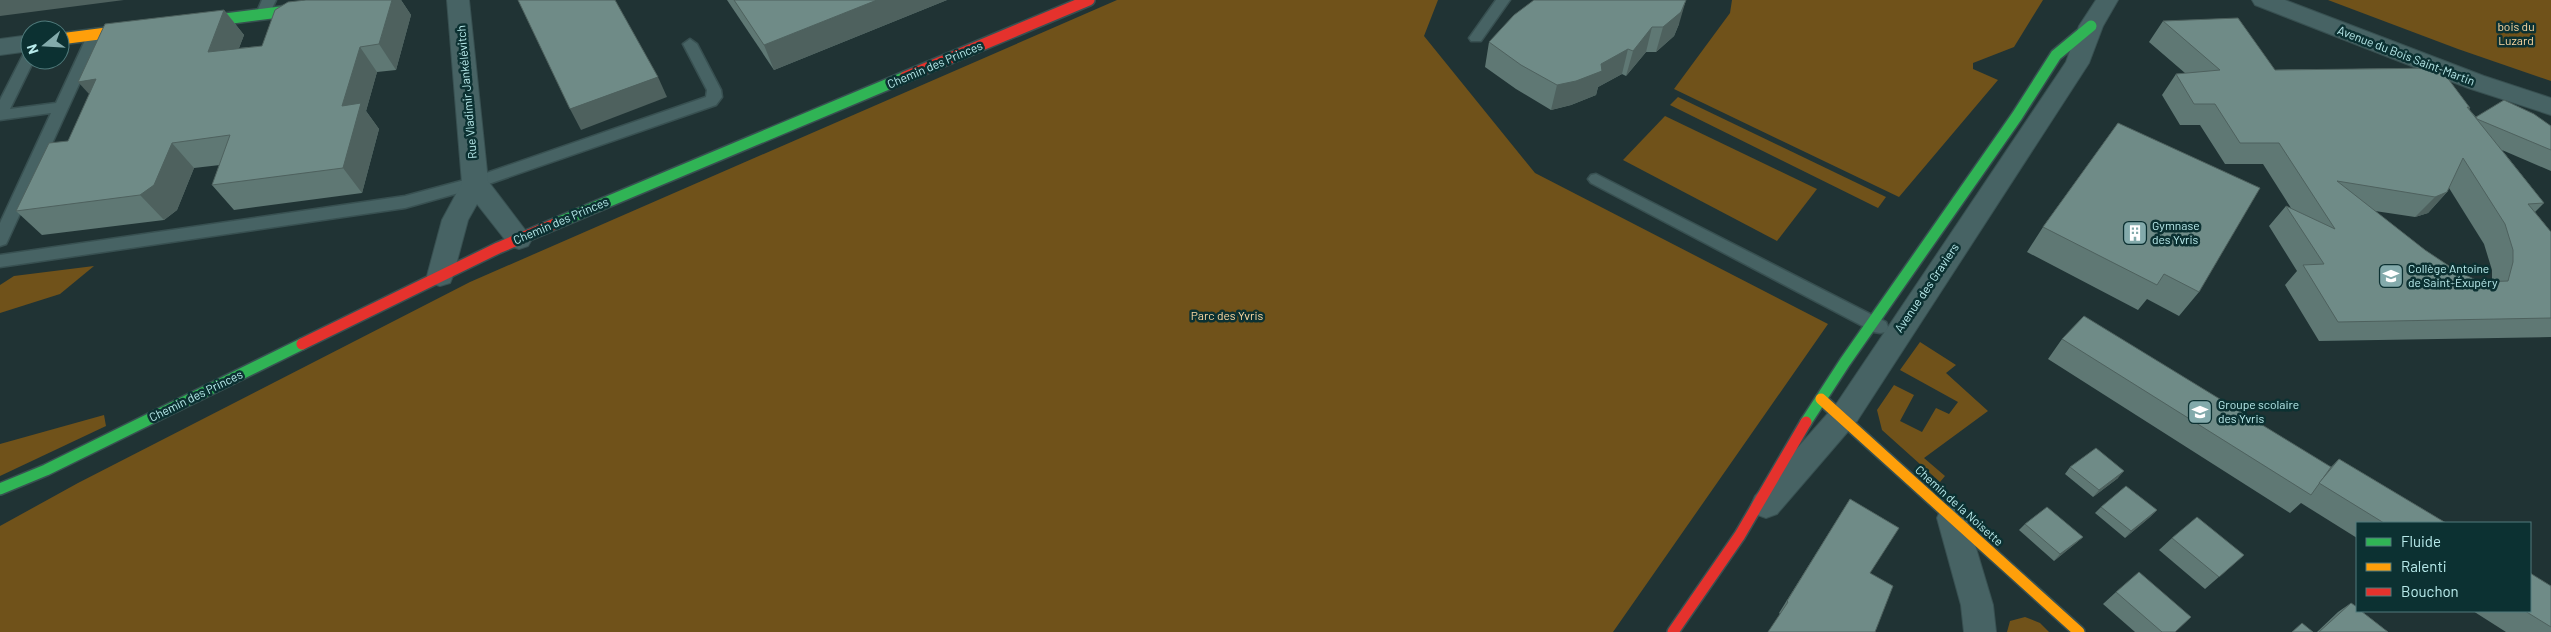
<svg xmlns="http://www.w3.org/2000/svg" width="2551" height="632" viewBox="0 0 2551 632" font-family="Barlow,sans-serif">
<rect width="100%" height="100%" fill="#203334"/>
<!-- green -->
<g fill="#70521a">
<polygon points="1117,0 1438,0 1424,36 1535,173 1828,324 1613,632 0,632 0,526 78,483 470,282"/>
<polygon points="1732,0 2043,0 2014,47 1973,63 1973,69 1998,80 1899,197 1674,89 1730,13"/>
<polygon points="2328,0 2551,0 2551,81 2458,49"/>
<polygon points="1678,97 1886,197 1878,208 1670,105"/>
<polygon points="1665,116 1817,189 1777,241 1623,160"/>
<polygon points="94,266 60,294 0,313 0,285 14,276"/>
<polygon points="1920,342 1956,365 1946,373 1988,411 1924,458 1945,476 1940,482 1882,430 1877,410 1894,385 1914,395 1900,421 1922,432 1936,408 1949,414 1958,402 1900,370"/>
<polygon points="104,415 106,426 0,476 0,444"/>
<polygon points="2025,617 2040,623 2049,632 2007,632 2010,621"/>
</g>
<g fill="none" stroke-linecap="round" stroke-linejoin="round">
<defs>
<g id="lane">
<polygon points="262,0 276,0 268,17 263,18 256,14"/>
<polygon points="1496,0 1510,0 1481,41 1471,41 1469,38"/>
<polygon points="95,29 102,34 8,240 6,244 0,246 0,223 51,113 0,120 0,100 23,55 30,50 30,60 34,60 10,109 56,103 88,34"/>
<polygon points="690,39 697,44 721,90 722,97 716,105 480,187 405,208 0,267 0,255 405,196 472,178 706,97 707,90 683,44"/>
<polygon points="1596,174 1886,322 1888,327 1886,332 1880,333 1874,332 1591,183 1588,179 1591,175"/>
</g>
<g id="street">
<polygon points="447,0 469,0 488,181 532,239 528,246 519,249 510,246 477,204 468,220 453,276 450,283 440,286 430,283 427,276 442,220 462,183"/>
<polygon points="2096,0 2118,0 2103,26 2089,63 1857,421 1777,514 1766,518 1755,514 1751,505 1755,496 1837,403 2066,62 2079,26"/>
<polygon points="2252,0 2285,0 2484,76 2551,98 2551,115 2468,88 2255,5"/>
<polygon points="30,35 30,51 0,55 0,39"/>
<polygon points="1952,505 1963,509 1967,518 1993,605 1996,632 1964,632 1961,605 1937,518 1941,509"/>
</g>
<g id="fast">
<polyline points="193,23 375,0"/>
<polyline points="557,223 905,77"/>
<polyline points="1806,422 1845,362 2017,116 2056,55 2091,26"/>
<polyline points="0,489 46,470 302,344"/>
</g>
<g id="slow">
<polyline points="60,39 138,29"/>
<polyline points="1821,399 2079,632"/>
</g>
<g id="jam">
<polyline points="905,77 1089,0"/>
<polyline points="302,344 498,248 557,223"/>
<polyline points="1673,632 1740,535 1806,422"/>
</g>
</defs>
<!-- lane casing -->
<use href="#lane" stroke="#385051" stroke-width="3"/>
<!-- street casing -->
<use href="#street" stroke="#385051" stroke-width="2"/>
<!-- fast casing -->
<use href="#fast" stroke="#385051" stroke-width="14"/>
<!-- slow casing -->
<use href="#slow" stroke="#385051" stroke-width="14"/>
<!-- jam casing -->
<use href="#jam" stroke="#385051" stroke-width="14"/>
<!-- lane -->
<use href="#lane" fill="#476364" fill-rule="evenodd"/>
<!-- street -->
<use href="#street" fill="#476364" fill-rule="evenodd"/>
<!-- fast -->
<use href="#fast" stroke="#30b455" stroke-width="11"/>
<!-- slow -->
<use href="#slow" stroke="#ff9f0a" stroke-width="11"/>
<!-- jam -->
<use href="#jam" stroke="#e5322d" stroke-width="11"/>
</g>
<!-- wall -->
<g fill="#5f7874" fill-rule="evenodd">
<polygon points="306,0 401,0 411,15 396,70 377,72 366,111 379,129 362,193 234,210 212,185 220,165 194,168 177,210 164,220 42,235 16,211 68,141 224,10 244,35 239,48 262,46"/>
<polygon points="727,0 947,0 774,70"/>
<path d="M2163 21 2275 70 2440 68 2470 108 2469 109 2476 117 2551 126V171L2502 150 2544 203 2535 212 2551 232V337L2319 341 2285 285 2297 271 2269 226 2286 206 2291 208 2263 164H2225L2200 125H2180L2162 95 2176 74 2185 73 2149 42ZM2449 188 2484 244 2492 270V282H2480L2455 270 2425 250 2375 211 2415 217 2428 213 2447 192Z"/>
<polygon points="1679,24 1674,36 1656,52 1646,52 1626,76 1622,74 1598,87 1596,95 1571,105 1551,110 1516,89 1485,67 1489,42"/>
<polygon points="2118,123 2199,292 2179,316 2147,299 2138,310 2027,252 2043,227"/>
<polygon points="2062,339 2331,467 2339,459 2446,523 2357,523 2357,538 2301,503 2290,513 2048,359"/>
<polygon points="2070,467 2118,478 2093,497 2065,474"/>
<polygon points="1850,499 1899,528 1780,614 1779,613"/>
<polygon points="2101,507 2157,510 2150,517 2125,538 2095,513"/>
<polygon points="2025,524 2083,537 2076,543 2054,561 2019,530"/>
<polygon points="2172,538 2244,555 2205,589 2159,550"/>
<polygon points="2551,586 2551,632 2506,632 2473,611 2530,611"/>
<polygon points="2116,592 2175,632 2135,632 2103,604"/>
<polygon points="2351,603 2388,632 2317,632 2338,612"/>
</g>
<!-- shaded-wall -->
<g fill="#4e615e">
<polygon points="0,0 124,0 0,16"/>
<polygon points="392,0 401,0 411,15 396,70 379,44"/>
<polygon points="877,0 947,0 774,70 764,45"/>
<polygon points="1686,0 1679,24 1674,36 1656,52 1663,27"/>
<polygon points="224,10 244,35 228,77 208,52"/>
<polygon points="1652,27 1646,52 1626,76 1633,51"/>
<polygon points="360,47 377,72 366,111 379,129 362,193 343,168 342,106"/>
<polygon points="1628,49 1622,74 1598,87 1596,95 1571,105 1551,110 1557,85 1601,64"/>
<polygon points="658,77 667,97 581,130 570,109"/>
<polygon points="96,79 101,107 78,82"/>
<polygon points="172,143 194,168 177,210 164,220 140,195"/>
<polygon points="2447,192 2428,213 2415,217 2435,197"/>
<polygon points="2124,471 2118,478 2093,497 2099,490"/>
<polygon points="2157,510 2150,517 2125,538 2131,531"/>
<polygon points="2083,537 2076,543 2054,561 2060,554"/>
</g>
<!-- building -->
<g fill="#6f8b87" stroke="#4e615e" fill-rule="evenodd">
<polygon points="306,0 392,0 379,44 360,47 342,106 361,103 343,168 212,185 230,135 172,143 154,185 140,195 16,211 49,143 68,141 96,79 78,82 105,24 224,10 208,52 262,46 275,10 288,2"/>
<polygon points="518,0 615,0 658,77 570,109"/>
<polygon points="734,0 877,0 764,45"/>
<polygon points="1534,0 1686,0 1681,12 1663,27 1652,27 1633,51 1628,49 1601,64 1602,71 1576,81 1557,85 1521,65 1489,42 1514,15"/>
<path d="M2238 18 2275 70 2440 68 2470 108 2467 107 2544 203 2528 204 2551 232V318L2338 322 2303 265 2324 264 2286 206 2335 229 2279 143H2240L2215 104H2194L2176 74 2220 70 2163 21ZM2463 158 2505 224 2513 250V262L2508 281 2480 282 2455 270 2425 250 2337 181 2435 197 2447 192Z"/>
<polygon points="2504,100 2534,114 2551,126 2551,150 2477,119 2476,117"/>
<polygon points="2118,123 2260,188 2199,292 2164,274 2157,285 2043,227"/>
<polygon points="2084,316 2331,467 2311,495 2062,339"/>
<polygon points="2096,448 2124,471 2099,490 2070,467"/>
<polygon points="2339,459 2446,523 2384,523 2319,483"/>
<polygon points="2126,486 2157,510 2131,531 2101,507"/>
<polygon points="1850,499 1899,528 1870,573 1893,586 1875,632 1768,632 1788,602 1787,601"/>
<polygon points="2047,507 2083,537 2060,554 2025,524"/>
<polygon points="2197,517 2244,555 2219,577 2172,538"/>
<polygon points="2139,572 2191,617 2175,632 2162,632 2116,592"/>
<polygon points="2530,573 2551,586 2551,627 2525,611 2530,611"/>
<polygon points="2351,603 2357,607 2357,611 2361,611 2388,632 2319,632"/>
<polygon points="2302,623 2313,632 2292,632"/>
</g>
<!-- icons -->
<defs>
<symbol id="building-square" viewBox="-11 -11 22 22"><rect x="-9" y="-9" width="18" height="18" rx="4" fill="#83aaab" stroke="#0c3132"/><path d="M-4-6H4V6H1V3H-1V6H-4ZM-2.5-4.3h1.7v1.8h-1.7ZM.8-4.3h1.7v1.8H.8ZM-2.5-1h1.7V.8h-1.7ZM.8-1h1.7V.8H.8Z" fill="#fff"/></symbol>
<symbol id="school-square" viewBox="-11 -11 22 22"><rect x="-9" y="-9" width="18" height="18" rx="4" fill="#83aaab" stroke="#0c3132"/><path d="M0-5L7-2L0 1L-7-2ZM-4 1L0 2.5L4 1V4Q0 6-4 4Z" fill="#fff"/></symbol>
</defs>
<g fill-rule="evenodd">
<use href="#building-square" x="2121" y="219" width="28" height="28"/>
<use href="#school-square" x="2377" y="262" width="28" height="28"/>
<use href="#school-square" x="2186" y="398" width="28" height="28"/>
</g>
<g text-anchor="middle" stroke-width="5" stroke-linejoin="round" paint-order="stroke">
<!-- park labels -->
<g font-size="12" fill="#fdd9a3" stroke="#0c3132">
<text x="2516" y="31">bois du<tspan x="2516" dy="14">Luzard</tspan></text>
<text x="1227" y="320">Parc des Yvris</text>
</g>
<!-- street labels -->
<g font-size="12" fill="#b8eaeb" stroke="#0c3132">
<text transform="translate(2406 56) rotate(21)" y="4">Avenue du Bois Saint-Martin</text>
<text transform="translate(935 65) rotate(-23)" y="4">Chemin des Princes</text>
<text transform="translate(467 92) rotate(-95)" y="4">Rue Vladimir Jankélévitch</text>
<text transform="translate(561 221) rotate(-23)" y="4">Chemin des Princes</text>
<text transform="translate(1927 288) rotate(-56)" y="4">Avenue des Graviers</text>
<text transform="translate(196 396) rotate(-26)" y="4">Chemin des Princes</text>
<text transform="translate(1959 506) rotate(42)" y="4">Chemin de la Noisette</text>
</g>
<!-- poi labels -->
<g font-size="12" fill="#b8eaeb" stroke="#0c3132" text-anchor="start">
<text x="2152" y="230">Gymnase<tspan x="2152" dy="14">des Yvris</tspan></text>
<text x="2408" y="273">Collège Antoine<tspan x="2408" dy="14">de Saint-Éxupéry</tspan></text>
<text x="2218" y="409">Groupe scolaire<tspan x="2218" dy="14">des Yvris</tspan></text>
</g>
</g>
<!-- legend -->
<rect x="2356" y="522" width="175" height="90" fill="#0c3132" stroke="#517b7c"/>
<rect x="2366" y="538" width="25" height="8" fill="#30b455" stroke="#517b7c"/>
<text x="2401" y="547" font-size="15" fill="#b8eaeb">Fluide</text>
<rect x="2366" y="563" width="25" height="8" fill="#ff9f0a" stroke="#517b7c"/>
<text x="2401" y="572" font-size="15" fill="#b8eaeb">Ralenti</text>
<rect x="2366" y="588" width="25" height="8" fill="#e5322d" stroke="#517b7c"/>
<text x="2401" y="597" font-size="15" fill="#b8eaeb">Bouchon</text>
<!-- north arrow -->
<g transform="translate(45 45) rotate(252)"><circle r="24" fill="#0c3132" stroke="#517b7c"/>
<path d="M0-4L9 19L0 12L-9 19Z" fill="#83aaab"/>
<text y="-8" font-size="14" font-weight="bold" text-anchor="middle" fill="#b8eaeb">N</text>
</g>
</svg>
